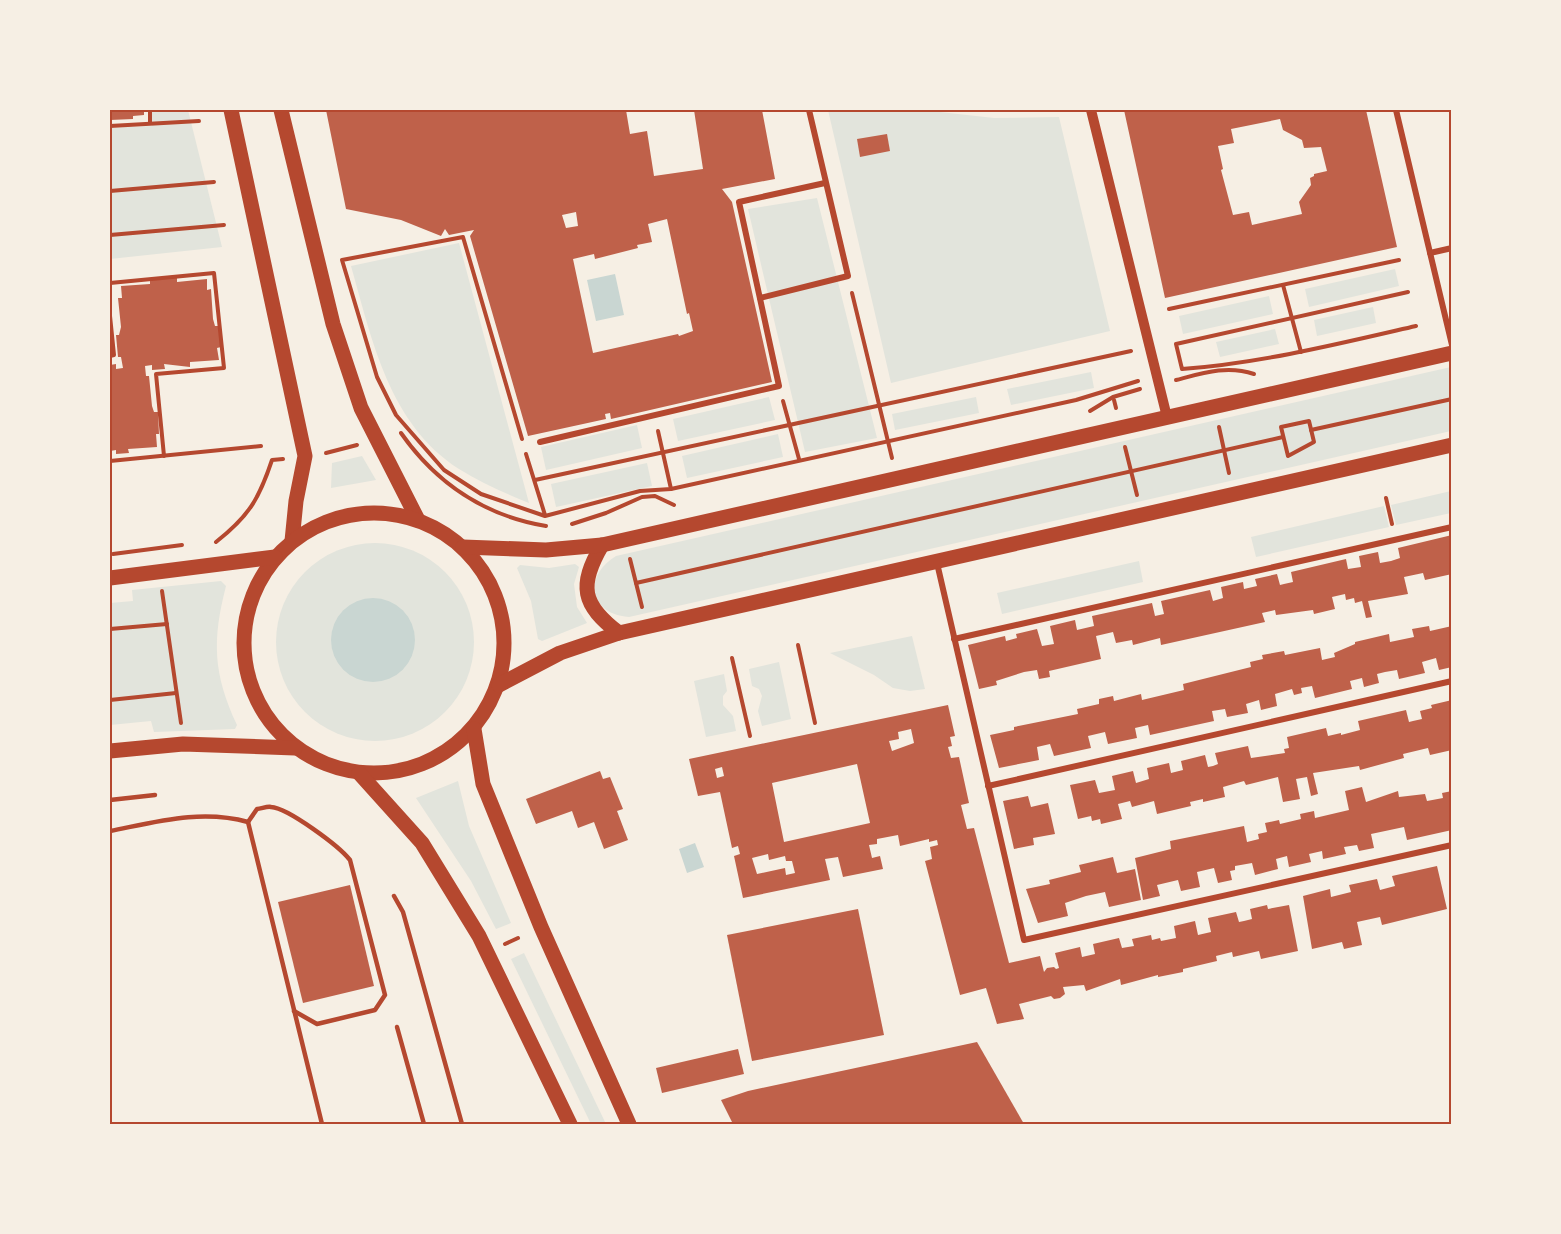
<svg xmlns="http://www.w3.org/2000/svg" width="1561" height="1234" viewBox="0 0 1561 1234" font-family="Barlow,sans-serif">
<rect width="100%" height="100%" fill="#f6efe4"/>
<!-- green -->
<g fill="#e2e4dc">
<polygon points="152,110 188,110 222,247 110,259 110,128 152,126"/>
<polygon points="828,110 922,110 994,118 1059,117 1110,331 891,383"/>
<polygon points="817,198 877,438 805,452 748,209"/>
<path d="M459 243 529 503C505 493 481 483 459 469 389 424 372 340 351 266Z"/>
<polygon points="1395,269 1399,286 1309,307 1305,289"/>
<polygon points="1269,296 1273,314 1183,334 1179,316"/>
<polygon points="1373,307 1376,323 1317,336 1314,320"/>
<polygon points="1275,329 1279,344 1220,357 1216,342"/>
<path d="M1451 367V431L629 617C588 614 583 576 616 556Z"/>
<polygon points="1091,372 1094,388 1011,405 1007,389"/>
<polygon points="769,397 775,420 678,441 673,419"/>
<polygon points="976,397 979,413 895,430 892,414"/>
<polygon points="637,425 642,448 546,470 541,447"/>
<polygon points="778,434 783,457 687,478 682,456"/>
<polygon points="362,456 376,480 331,488 332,463"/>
<polygon points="647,463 652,486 556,507 551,484"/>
<polygon points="1451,491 1451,513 1396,525 1391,505"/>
<polygon points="1384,506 1389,527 1256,557 1251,537"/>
<circle cx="375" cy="642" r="99"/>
<polygon points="1139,561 1143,582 1002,614 997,593"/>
<polygon points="575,564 579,567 574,584 577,607 587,623 542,641 538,639 531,601 517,568 520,565 549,568"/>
<path d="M221 581 226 586C212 640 213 674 237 725L235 729 154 732 151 721 110 725V603L133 601 132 590Z"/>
<polygon points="912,636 925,689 910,691 893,688 874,675 830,653"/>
<polygon points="779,662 791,719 762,726 758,711 762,696 759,689 752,686 749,669"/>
<polygon points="724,674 727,691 723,696 723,705 733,716 736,731 706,737 694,681"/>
<polygon points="458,781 469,826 511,923 496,929 471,881 416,798"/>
<polygon points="524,953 606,1124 591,1124 511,959"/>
</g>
<!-- water -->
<g fill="#c9d6d2">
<polygon points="615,274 624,315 596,321 587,280"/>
<circle cx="373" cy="640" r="42"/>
<polygon points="695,843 704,867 687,873 679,849"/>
</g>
<!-- building -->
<g fill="#bf614a" fill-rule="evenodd">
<polygon points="110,110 144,110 144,115 133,116 133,119 110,120"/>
<path d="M326 110H626L630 134 647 131 654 176 703 169 694 110H716L717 112 762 110 775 179 722 189 732 202 772 382 611 419 610 413 605 414 606 419 528 436 470 236 474 230 449 235 445 229 441 236 401 220 346 209ZM576 212 578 226 566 228 562 215ZM667 219 687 314 689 313 693 331 679 336 678 334 593 353 573 259 594 254 595 259 638 248 637 245 652 242 648 224Z"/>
<path d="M1124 110H1366L1397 247 1165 298ZM1280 119 1283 130 1302 140 1304 148 1321 147 1327 171 1314 174V176L1310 178 1311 185 1299 202 1302 214 1252 225 1249 212 1233 215 1221 170 1223 169 1218 146 1234 143 1231 129Z"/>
<polygon points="887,134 890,151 860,157 857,139"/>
<polygon points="177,277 177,282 207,279 207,290 211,289 213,319 215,326 219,326 221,347 217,348 219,360 190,362 190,367 164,364 165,369 152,370 152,365 145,366 146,376 149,376 152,406 154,412 158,412 159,434 156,434 157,447 128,449 129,453 116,454 116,450 110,451 110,365 116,364 116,369 123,368 121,357 118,357 116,335 119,335 121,327 118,298 122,298 121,286 150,284 150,280"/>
<polygon points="1452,535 1452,574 1425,580 1423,573 1404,577 1408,594 1368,601 1372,617 1366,618 1362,601 1355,603 1354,598 1346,600 1345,594 1332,597 1335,609 1314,614 1313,610 1276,615 1275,610 1262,613 1265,622 1161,645 1160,638 1133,645 1132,640 1116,643 1113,632 1096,636 1101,659 1049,671 1050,677 1039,679 1037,670 1024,672 996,681 997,685 979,689 968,645 1005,636 1006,641 1017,638 1016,634 1037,629 1042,646 1054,644 1050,626 1075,620 1077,630 1094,626 1092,616 1152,603 1155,616 1164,614 1161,601 1210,590 1213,601 1223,598 1221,587 1243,582 1244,589 1257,586 1255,579 1277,574 1280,585 1284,584 1293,582 1291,572 1346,559 1348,569 1361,567 1359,556 1378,552 1380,563 1391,561 1400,558 1398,548"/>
<polygon points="1429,626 1430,631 1452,626 1452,667 1439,670 1436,658 1422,662 1425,673 1399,679 1397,670 1385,672 1377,674 1379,683 1364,687 1362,678 1350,681 1352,689 1315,698 1312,686 1301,688 1302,693 1294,695 1292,689 1275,694 1277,706 1261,710 1259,700 1246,704 1248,713 1227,717 1225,709 1212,711 1214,721 1150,735 1148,725 1135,728 1137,738 1108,744 1105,732 1088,736 1091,748 1054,756 1050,744 1037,747 1039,760 999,768 990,735 1014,730 1014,727 1078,714 1077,709 1099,704 1099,699 1113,696 1114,701 1141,694 1142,700 1184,690 1183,684 1251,667 1250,662 1263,659 1262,655 1284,651 1285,655 1320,648 1322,660 1335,657 1334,653 1355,644 1355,642 1389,634 1390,642 1414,637 1412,629"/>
<polygon points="1452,700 1452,750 1430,755 1428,748 1403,754 1404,758 1360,770 1359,766 1313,773 1318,794 1311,796 1307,777 1296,779 1300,799 1283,802 1278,777 1246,785 1244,781 1223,787 1225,797 1203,802 1203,799 1190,802 1191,806 1157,814 1154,801 1132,807 1130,801 1118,804 1122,819 1101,824 1100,819 1092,821 1091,816 1078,819 1070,785 1095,780 1099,793 1115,790 1112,776 1133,771 1136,783 1149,779 1147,768 1169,763 1171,773 1183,770 1181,761 1205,755 1208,767 1213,766 1218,764 1215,753 1248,746 1251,758 1285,753 1284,749 1289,748 1287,737 1326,728 1328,736 1341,733 1341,735 1360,730 1358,721 1406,710 1409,722 1413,721 1422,719 1420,711 1432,708 1431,705"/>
<path d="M948 705 955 736 950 737 952 746 948 747 951 758 959 757 969 803 961 805 967 829 974 828 1009 963 1040 956 1044 972 1047 968 1054 967 1056 969 1059 968 1055 953 1080 947 1082 957 1095 954 1093 944 1119 938 1122 948 1134 946 1132 939 1151 935 1152 940 1160 938 1161 941 1176 938 1174 926 1195 921 1198 935 1211 932 1208 918 1236 912 1239 922 1244 921 1252 919 1250 909 1267 905 1268 909 1289 905 1298 951 1261 959 1259 951 1233 957 1232 952 1216 956 1217 961 1183 969V972L1158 977V975L1121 985 1120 979 1086 991 1084 985 1063 987 1065 994 1060 998 1054 999 1051 996 1019 1004 1024 1019 997 1024 986 988 960 995 925 861 932 859 930 847 938 845 937 840 929 842V839L900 846 898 835 877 839V844L869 845 872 858 880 856 883 869 843 877 838 857 825 859 830 880 743 898 734 856 740 854 738 846 732 848 720 792 698 796 689 759ZM911 729 914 743 892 751 889 741 899 739 898 732ZM857 764 870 823 784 842 772 783ZM722 767 724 776 717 778 715 769ZM768 854 769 860 785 856 786 861H792L795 873 786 875 785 868 757 874 752 858Z"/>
<polygon points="600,771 603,779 610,777 623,809 617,811 628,840 604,849 594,822 578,828 572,811 536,824 526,799"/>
<polygon points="1362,787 1366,802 1398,791 1399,797 1425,794 1427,801 1443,798 1442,793 1452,791 1452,830 1407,840 1404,827 1371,834 1374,848 1359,851 1357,845 1344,847 1346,854 1323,859 1322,851 1309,854 1311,862 1289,867 1287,856 1276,859 1278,869 1255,875 1252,863 1235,866 1235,870 1230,871 1232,880 1218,883 1214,868 1197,872 1200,887 1181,891 1178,880 1157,885 1160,896 1143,900 1135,858 1171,849 1170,841 1244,826 1247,842 1259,839 1258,834 1267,832 1265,823 1279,820 1280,824 1301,819 1300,814 1314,811 1315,818 1349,810 1345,791"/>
<polygon points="1028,796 1031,807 1048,803 1055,834 1033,838 1034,845 1014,849 1003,801"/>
<polygon points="1113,857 1117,873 1135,869 1141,900 1109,907 1105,892 1086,896 1065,903 1068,916 1038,923 1026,889 1050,884 1049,880 1081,872 1079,865"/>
<polygon points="1437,866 1447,909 1382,925 1380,917 1357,922 1362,945 1344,949 1342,942 1312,949 1303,896 1330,889 1331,897 1351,892 1349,885 1377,879 1380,890 1395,886 1392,876"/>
<polygon points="350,885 374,986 303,1003 278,902"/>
<polygon points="858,909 884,1035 752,1061 727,935"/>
<polygon points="977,1042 1024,1124 733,1124 721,1100 748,1091"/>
<polygon points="738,1049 744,1074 662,1093 656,1068"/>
</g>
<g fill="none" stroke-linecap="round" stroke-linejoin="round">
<!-- path -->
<g stroke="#b5482f" stroke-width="4">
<polyline points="150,110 150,123"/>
<polyline points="110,126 199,121"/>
<polyline points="110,191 214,182"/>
<polyline points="110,235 224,225"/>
<polyline points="110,283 214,273 224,368 156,374 164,456"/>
<polyline points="1283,285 1301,352"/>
<path d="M1408 292 1176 344 1182 369C1261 363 1338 344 1416 326"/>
<polyline points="852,293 892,458"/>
<polyline points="1169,309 1399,260"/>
<polyline points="110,316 114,355 110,356"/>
<path d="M1176 380C1203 373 1227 365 1254 374"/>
<polyline points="1114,400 1116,408"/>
<polyline points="783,401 799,459"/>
<polyline points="1090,411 1113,397 1140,389"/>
<polygon points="1309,421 1314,442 1288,456 1281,427"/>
<polyline points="1219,427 1229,473"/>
<polyline points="1311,430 1452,399"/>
<polyline points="658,431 671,489"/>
<path d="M401 433C436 483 485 516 546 526"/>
<polyline points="522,439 463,237 342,260 377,377 396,415 444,470 481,494 545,516 640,491 671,489 1076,400 1138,381"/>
<polyline points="1125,447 1137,495"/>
<polyline points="326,453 357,445"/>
<polyline points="526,454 545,515"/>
<polyline points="110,461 261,446"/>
<polyline points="535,480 1131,351"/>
<polyline points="1386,498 1392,524"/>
<polyline points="572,524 606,513 642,497 655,496 674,505"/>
<path d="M216 542C249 516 259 499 272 460L283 459"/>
<polyline points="113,554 182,545"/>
<polyline points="630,559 642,607"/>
<polyline points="636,583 1283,437"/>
<polyline points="162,591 181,723"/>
<polyline points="110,629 167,624"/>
<polyline points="798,645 815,723"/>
<polyline points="732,658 750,736"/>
<polyline points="110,700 176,693"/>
<polyline points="505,944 518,938"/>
</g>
<!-- service -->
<g stroke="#b5482f" stroke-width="4.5">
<polyline points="110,800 155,795"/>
<path d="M248 822 257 809C261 809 267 806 271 807 288 808 339 846 350 860L385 995 375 1010 317 1024 294 1011"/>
<polyline points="248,822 322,1124"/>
<path d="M110 831C156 822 201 809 248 822"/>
<polyline points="394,896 403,912 462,1124"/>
<polyline points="397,1027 424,1124"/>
</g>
<!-- minor -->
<g stroke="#b5482f" stroke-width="6">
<polyline points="1396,110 1452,345"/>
<polyline points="1430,253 1452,248"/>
<polyline points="760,298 848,276 809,110"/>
<polyline points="540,442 779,386 739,202 825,183"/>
<polyline points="937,563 1024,940 1452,845"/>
<polyline points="954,639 1452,527"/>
<polyline points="988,786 1452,681"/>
</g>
<!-- tertiary -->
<polyline stroke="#b5482f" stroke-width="10" points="1091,110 1167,417"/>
<!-- primary -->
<g stroke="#b5482f" stroke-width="15">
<polyline points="231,110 305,456 296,501 292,541"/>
<polyline points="281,110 333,324 361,408 418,520"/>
<circle cx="374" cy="643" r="130"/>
<path d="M602 545C578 586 582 605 619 633"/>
<polyline points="463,547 546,550 602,545 1452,353"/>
<polyline points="110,578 275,557"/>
<polyline points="499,685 560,653 619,633 1452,445"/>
<polyline points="474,729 483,784 541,927 629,1124"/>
<polyline points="110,751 183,744 295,748"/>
<polyline points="359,773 422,843 479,936 570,1124"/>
</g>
</g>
<!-- border -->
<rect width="1561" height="1234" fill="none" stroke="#f6efe4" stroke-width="222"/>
<rect x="111" y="111" width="1339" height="1012" fill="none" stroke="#b5482f" stroke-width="2"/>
</svg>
